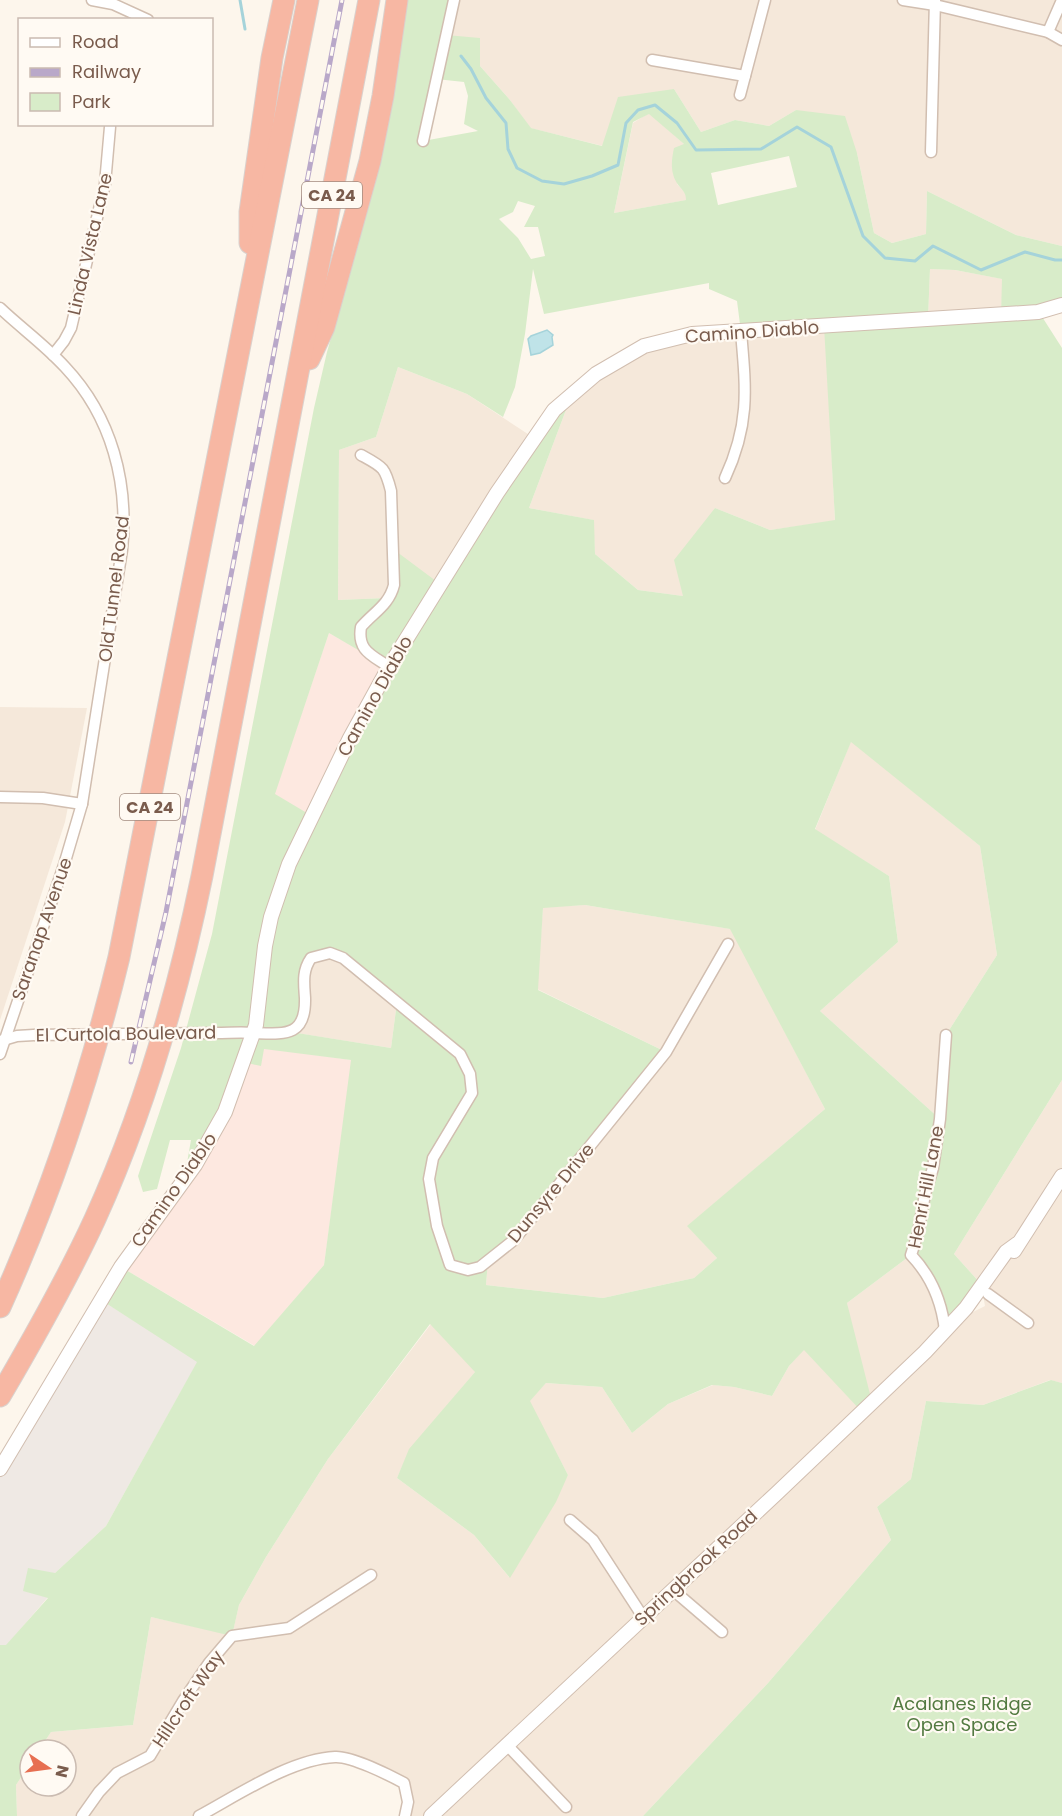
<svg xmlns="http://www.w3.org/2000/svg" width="1062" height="1816" viewBox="0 0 1062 1816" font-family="Poppins,sans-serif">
<rect width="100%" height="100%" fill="#fdf6ec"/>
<!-- residential -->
<g fill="#f5e8da">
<polygon points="454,0 1062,0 1062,246 1016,235 927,191 926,234 892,243 874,233 857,153 796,110 769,126 735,120 701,132 674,89 603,146 530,128 510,100 480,66 446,35"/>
<polygon points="649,113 684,144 677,184 686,194 687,200 614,213 633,123"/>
<polygon points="930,269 955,270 1003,279 1001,314 928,319"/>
<polygon points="825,326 835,521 770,530 715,508 683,596 638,590 595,554 593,520 529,508 572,394 644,346"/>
<polygon points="398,367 467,394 534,438 440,584 394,585 386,598 338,600 339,450 376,437"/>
<polygon points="0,707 87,708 65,822 0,1020"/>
<polygon points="851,741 980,846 997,955 946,1035 940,1119 820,1011 898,942 889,876 815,830"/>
<polygon points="585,905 731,929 825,1109 688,1226 717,1258 694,1278 603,1298 486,1285 488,1261 666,1052 537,989 543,907"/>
<polygon points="330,953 397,1002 391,1048 290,1032 305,967"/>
<polygon points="1062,1080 1062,1383 1050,1380 983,1405 926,1401 911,1479 877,1507 891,1540 768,1683 643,1816 405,1816 404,1783 337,1756 295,1765 199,1816 17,1816 16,1785 30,1764 30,1786 66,1786 66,1750 39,1750 51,1732 133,1725 151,1617 232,1635 239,1605 266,1557 328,1459 431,1324 476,1371 410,1449 397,1478 474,1535 509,1577 568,1475 529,1401 546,1383 602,1387 632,1433 668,1404 713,1385 734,1387 772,1396 789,1366 804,1349 862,1411 847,1303 911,1255 933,1286 945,1340 973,1312 985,1306 981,1284 954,1254"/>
</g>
<!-- commercial -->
<g fill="#fde8e0">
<polygon points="329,633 389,667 312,816 274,795"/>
<polygon points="264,1048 352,1060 324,1265 255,1346 121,1267 195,1165 243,1061"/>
</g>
<!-- industrial -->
<polygon fill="#efe9e4" points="101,1300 198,1361 106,1526 55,1573 48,1597 6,1646 0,1645 0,1469"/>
<!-- green -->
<g fill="#d8ecc9" fill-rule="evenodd">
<path d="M407 0H454L446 35 480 38V66L510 100 531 128 602 146 618 97 674 89 701 132 735 120 769 126 796 110 845 116 857 153 874 233 892 243 926 234 927 191 1016 235 1062 246V305L1039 312 1062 348V1080L954 1254 981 1284 946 1318 911 1255 847 1303 872 1402 862 1412 804 1350 789 1366 772 1396 734 1387 712 1385 668 1404 632 1433 602 1387 546 1383 530 1401 568 1475 556 1502 510 1578 474 1535 397 1478 409 1449 475 1372 430 1324 328 1459 266 1557 239 1605 232 1636 151 1617 133 1725 51 1732 39 1750H30V1764L16 1785 17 1816H0V1645H6L48 1598 23 1591 28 1568 55 1573 106 1526 197 1362 101 1300 121 1267 254 1346 324 1265 351 1060 264 1049 261 1066 243 1062 184 1180 191 1140H170L157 1189 143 1192 138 1176 181 1048 212 934 314 408 327 352 371 198ZM436 79 464 82 468 96 464 124 478 131 423 141ZM649 114 684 144 674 148C671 162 670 174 679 186 683 191 686 193 686 200L614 213 633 122ZM789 156 797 187 718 205 711 173ZM518 201 535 206 524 227H538L545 256 531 259 518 238 499 219 513 212ZM533 269 544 314 709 283V289L737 301 741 332 824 326 835 520 770 530 715 508 674 560 683 596 638 590 595 554 594 520 529 508 572 394 440 584 393 549 394 585 386 598 338 600 339 450 376 437 398 367 467 394 503 417 515 387 525 334ZM930 269 955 270 1002 279 1001 314 928 319ZM329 633 389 668 312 816 275 794ZM851 742 980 846 997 955 946 1035 940 1119 820 1011 898 942 889 876 815 829ZM585 905 730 929 825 1109 687 1226 717 1258 694 1278 603 1298 486 1285 488 1261 514 1240 666 1052 538 990 543 908ZM311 957 343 958 397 1002 391 1048 291 1032 305 1014Z"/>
<polygon points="1051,1380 1062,1383 1062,1816 643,1816 768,1683 891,1540 877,1507 911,1479 926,1401 983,1405"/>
</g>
<!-- water -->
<polygon fill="#bfe3e8" stroke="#a5d3da" stroke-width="1.5" points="547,330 553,335 552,337 553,345 540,353 531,355 528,339 531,336"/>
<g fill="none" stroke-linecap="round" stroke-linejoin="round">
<!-- stream -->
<g stroke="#a5d3da" stroke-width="3">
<polyline points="240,0 245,29"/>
<polyline points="461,56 471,69 486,98 506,123 508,149 517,168 542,181 564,184 592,176 618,165 626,123 638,110 655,105 677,123 696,150 761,149 797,127 831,147 863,236 885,258 915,261 933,246 981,270 1025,252 1055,260 1062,260"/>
</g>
<defs>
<g id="minor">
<polyline points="92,0 113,4 148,20"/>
<polyline points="903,0 935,5 1048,32 1062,40"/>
<polyline points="1048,32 1062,0"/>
<polyline points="652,60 745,76"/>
<polyline points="740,95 765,0"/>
<polyline points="423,141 454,0"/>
<polyline points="931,152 935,0"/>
<path d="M0 308C21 328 45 345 65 367 112 417 129 483 122 550L82 804 64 865 0 1054"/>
<polyline points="53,355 64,341 71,328 105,184 110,127"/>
<path d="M361 455C383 467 385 467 391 491L394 585C389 605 374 612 361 627 357 651 372 655 389 667"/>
<path d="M725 478C750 424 746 389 741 332"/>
<polyline points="0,797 43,798 82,804"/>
<path d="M216 1033C229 1033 242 1032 254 1033 285 1034 306 1037 305 998 304 983 302 971 311 958L330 953 343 958 460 1054 470 1074 472 1093 433 1158 429 1179 437 1226 450 1265 468 1270 480 1267 514 1240 666 1052 728 944"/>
<polyline points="0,1041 17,1036 34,1035"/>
<polyline points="988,1294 1028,1323"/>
<path d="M945 1331C942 1302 931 1276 911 1255L918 1233 925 1194 933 1168 940 1119 946 1035"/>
<polyline points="570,1520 593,1540 643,1617"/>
<polyline points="673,1590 722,1632"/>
<polyline points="507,1745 566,1807"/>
<polyline points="82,1816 99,1792 117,1773 150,1756 183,1701 209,1663 232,1636 289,1628 371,1575"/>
<path d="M199 1816C238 1795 291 1759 335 1757 351 1756 389 1775 404 1783L408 1802 405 1816"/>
</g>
<g id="tertiary">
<polyline points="1014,1251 1062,1176"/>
<polyline points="0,1469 121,1267 195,1165 225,1112 256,1025 265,946 271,917 289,864 350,738 389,667 497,493 554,410 596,374 644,346 692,334 1038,312 1062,305"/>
<polyline points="431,1816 777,1493 925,1352 966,1308 1006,1252 1017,1244"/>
</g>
<g id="motorway">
<polyline points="250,243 250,212 272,58 284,0"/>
<polyline points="309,359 324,327 370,161 383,96 397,0"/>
<path d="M0 1307C51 1194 90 1077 119 957L308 0"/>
<path d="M0 1396C34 1338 67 1280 95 1219 145 1109 178 993 202 876L369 0"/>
</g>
</defs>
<!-- minor casing -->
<use href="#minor" stroke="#d1beb0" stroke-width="13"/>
<!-- tertiary casing -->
<use href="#tertiary" stroke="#d1beb0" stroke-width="16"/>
<!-- motorway casing -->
<use href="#motorway" stroke="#dad1cd" stroke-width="23"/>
<!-- minor -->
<use href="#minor" stroke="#fff" stroke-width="10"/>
<!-- tertiary -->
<use href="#tertiary" stroke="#fff" stroke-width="14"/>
<!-- motorway -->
<use href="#motorway" stroke="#f7b7a3" stroke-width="21"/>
<defs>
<polyline id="rail" points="131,1062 166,912 342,0"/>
</defs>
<!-- rail casing -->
<use href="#rail" stroke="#b9a8c9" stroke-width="5"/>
<!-- rail -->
<use href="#rail" stroke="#fffaf3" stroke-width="3" stroke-dasharray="9" stroke-linecap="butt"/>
<defs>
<polyline id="minor-bridge" points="34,1035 216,1033"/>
</defs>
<!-- minor-bridge casing -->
<use href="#minor-bridge" stroke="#d1beb0" stroke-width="13" stroke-linecap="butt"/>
<!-- minor-bridge -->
<use href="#minor-bridge" stroke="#fff" stroke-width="10"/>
</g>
<g text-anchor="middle" stroke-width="4.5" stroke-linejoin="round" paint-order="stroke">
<!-- shield labels -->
<g fill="#fffaf3" stroke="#a28b7f" stroke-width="1.5">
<rect x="302" y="182" width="60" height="26" rx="4.5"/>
<rect x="120" y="794" width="60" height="26" rx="4.5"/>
</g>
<g font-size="16" font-weight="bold" fill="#7a5c4d">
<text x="332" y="201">CA 24</text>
<text x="150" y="813">CA 24</text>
</g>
<!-- street labels -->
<g font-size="18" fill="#7a5c4d" stroke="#fffaf3">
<text transform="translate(90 244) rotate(-77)" y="6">Linda Vista Lane</text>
<text transform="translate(752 332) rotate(-4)" y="6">Camino Diablo</text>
<text transform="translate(114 589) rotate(-83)" y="6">Old Tunnel Road</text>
<text transform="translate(375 696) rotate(-61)" y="6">Camino Diablo</text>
<text transform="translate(42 929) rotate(-71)" y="6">Saranap Avenue</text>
<text transform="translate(126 1034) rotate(-1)" y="6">El Curtola Boulevard</text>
<text transform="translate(926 1187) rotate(-79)" y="6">Henri Hill Lane</text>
<text transform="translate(174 1190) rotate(-55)" y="6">Camino Diablo</text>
<text transform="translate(551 1193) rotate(-50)" y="6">Dunsyre Drive</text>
<text transform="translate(696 1568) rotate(-43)" y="6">Springbrook Road</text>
<text transform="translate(188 1699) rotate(-56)" y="6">Hillcroft Way</text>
</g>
<!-- park labels -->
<g font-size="18" fill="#537a41" stroke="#fffaf3">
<text x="962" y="1710">Acalanes Ridge<tspan x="962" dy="21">Open Space</tspan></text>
</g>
</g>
<!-- legend -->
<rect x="18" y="18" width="195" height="108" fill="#fffaf3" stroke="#cabbb1" stroke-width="1.5"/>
<rect x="30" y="38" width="30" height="9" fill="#ffffff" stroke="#cabbb1" stroke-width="1.5"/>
<text x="72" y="48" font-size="18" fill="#7a5c4d">Road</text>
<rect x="30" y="68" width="30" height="9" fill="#b9a8c9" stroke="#cabbb1" stroke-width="1.5"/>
<text x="72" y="78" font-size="18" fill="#7a5c4d">Railway</text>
<rect x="30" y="93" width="30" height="18" fill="#d8ecc9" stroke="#cabbb1" stroke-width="1.5"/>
<text x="72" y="108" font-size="18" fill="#7a5c4d">Park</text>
<!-- north arrow -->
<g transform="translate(48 1768) rotate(103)"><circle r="28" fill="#fffaf3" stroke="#cabbb1" stroke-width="1.5"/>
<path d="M0-4.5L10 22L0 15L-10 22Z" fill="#e76f51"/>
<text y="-9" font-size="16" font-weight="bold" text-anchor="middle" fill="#7a5c4d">N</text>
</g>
</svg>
